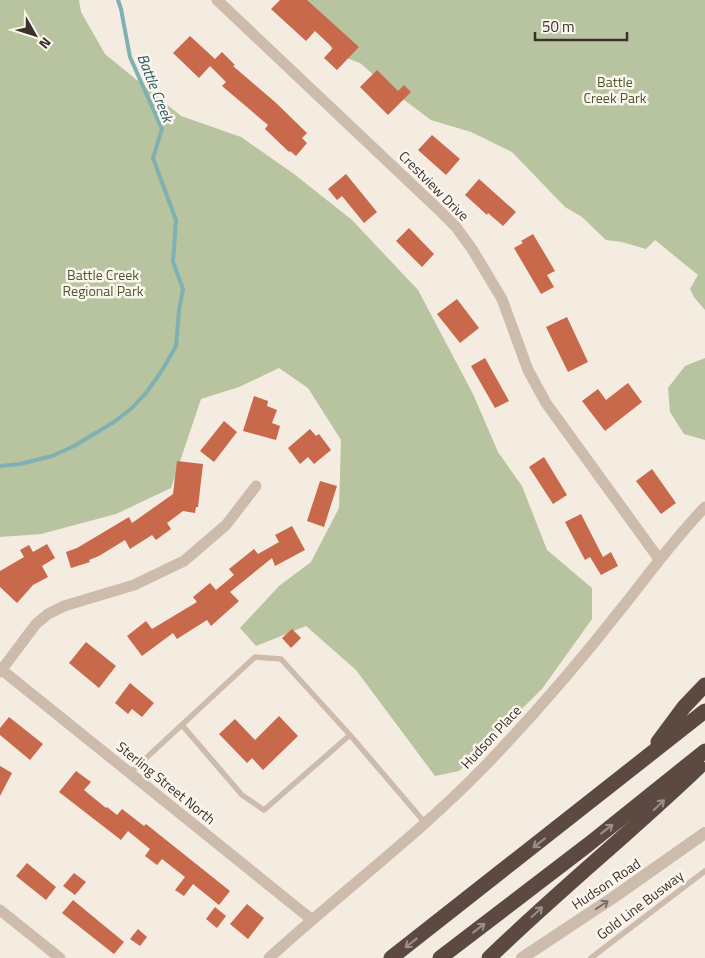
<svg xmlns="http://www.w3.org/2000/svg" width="705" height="958" viewBox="0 0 705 958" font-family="'Titillium Web',sans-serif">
<rect width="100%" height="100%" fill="#f4ebe1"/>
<!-- green -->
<g fill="#b8c4a0">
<polygon points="0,0 79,0 81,12 105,54 181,116 241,137 294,174 352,220 418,290 473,394 498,452 522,486 547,550 592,588 592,619 542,689 459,771 435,776 356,670 306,626 256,646 240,628 279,586 311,562 339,508 341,440 308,388 279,368 239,387 201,399 171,488 116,514 41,534 0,537"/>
<polygon points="300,0 705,0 705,310 694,297 690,289 698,275 655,240 646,249 622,242 606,240 582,217 565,207 512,152 471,132 431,120 392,91 360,63 333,53 320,18"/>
<polygon points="705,358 705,440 684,434 670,412 668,388 685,366"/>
</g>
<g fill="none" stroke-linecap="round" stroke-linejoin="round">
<!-- stream -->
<polyline stroke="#7fb0b2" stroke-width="4" points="0,466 20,464 52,456 74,446 114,422 132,408 146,393 161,372 176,346 179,310 183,289 173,262 176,220 153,158 162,129 130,57 121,9 118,0"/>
</g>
<!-- building -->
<g fill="#c8694b">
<polygon points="280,0 307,0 359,47 337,70 324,58 333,48 315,31 306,41 271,9"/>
<polygon points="190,36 215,59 222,52 235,65 233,66 275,102 307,133 302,138 307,143 296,156 290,151 289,152 265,129 268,125 222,86 226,82 210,66 199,78 173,53"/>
<polygon points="377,70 398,91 404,85 411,92 388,115 360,87"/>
<polygon points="432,135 460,159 446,175 418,150"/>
<polygon points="346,174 377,212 364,223 342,196 337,200 328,189"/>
<polygon points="479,179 516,212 503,226 488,213 487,215 465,195"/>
<polygon points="409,228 434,254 422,267 396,241"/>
<polygon points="533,234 555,271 547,275 554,287 541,294 514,248 523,243 521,241"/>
<polygon points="457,299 479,328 460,343 437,314"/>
<polygon points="567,317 588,362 568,372 546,327"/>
<polygon points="485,358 509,401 495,408 471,366"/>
<polygon points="628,383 642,402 605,431 582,401 598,389 606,400"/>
<polygon points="254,396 268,401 267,406 277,410 272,423 280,426 276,440 243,431"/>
<polygon points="224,421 237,432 214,462 200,451"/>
<polygon points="310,429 316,436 319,434 331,450 314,464 308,457 300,464 288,448"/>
<polygon points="544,457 567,495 553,504 529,467"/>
<polygon points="177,461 203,464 198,507 196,507 195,513 183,511 167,523 171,529 156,540 152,535 130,549 125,540 99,556 89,560 90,562 71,568 66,552 77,548 129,517 132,523 173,494"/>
<polygon points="652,469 676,503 661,514 636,481"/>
<polygon points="320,481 337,486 324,527 307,521"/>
<polygon points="581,514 603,557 611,552 618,566 601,575 590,557 585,560 565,522"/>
<polygon points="292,526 305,550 275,566 272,558 230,592 239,601 211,626 207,620 177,639 173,633 142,656 127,636 146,621 152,629 197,602 193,597 210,583 216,590 234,575 229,569 254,549 258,554 279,542 275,535"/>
<polygon points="47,544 55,558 42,566 48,577 33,585 17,603 0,587 0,571 24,557 20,550 29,545 33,552"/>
<polygon points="292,629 301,638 291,648 282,638"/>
<polygon points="86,642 116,666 99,688 69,663"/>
<polygon points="130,683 154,703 142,717 132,709 128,714 115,703"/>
<polygon points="279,716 298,736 263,770 252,758 247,763 219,734 235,719 255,740"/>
<polygon points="9,717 43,744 30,760 0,735 0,728"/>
<polygon points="0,766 12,773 0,796"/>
<polygon points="76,771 91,782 84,790 106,808 107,807 117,815 122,809 144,826 146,824 230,891 219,905 193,884 184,896 175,890 185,877 162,859 157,865 145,856 150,849 128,831 121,840 59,792"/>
<polygon points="27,863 56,887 46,900 16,876"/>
<polygon points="74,873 86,882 75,895 63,886"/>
<polygon points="73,900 124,942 114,954 62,913"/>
<polygon points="247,904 264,918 248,939 230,924"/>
<polygon points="215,907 226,916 217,928 206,919"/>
<polygon points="138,929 147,937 140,946 130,939"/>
</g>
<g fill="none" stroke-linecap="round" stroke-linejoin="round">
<!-- service -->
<g stroke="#cdbbac" stroke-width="5.5">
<polyline points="182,725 242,795 264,810 350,735"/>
<polyline points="130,773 255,657 281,659 350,735 426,824"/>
<polyline points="591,958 705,871"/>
</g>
<!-- minor -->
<g stroke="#cdbbac" stroke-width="11">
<polyline points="217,0 439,210 456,227 472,249 502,299 528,370 546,403 659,559"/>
<polyline points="2,670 311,919"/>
<polyline points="0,672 36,624 48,614 64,606 134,585 184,561 226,525 256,486"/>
<polyline points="0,910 60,958"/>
<path d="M269 958C340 893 417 836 484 767 532 717 578 664 621 609 649 574 674 539 705 507"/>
</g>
<!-- tertiary -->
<polyline stroke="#cdbbac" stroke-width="12" points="522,958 614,897 705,833"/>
<!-- motorway -->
<g stroke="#5c4a42" stroke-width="15">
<polyline points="658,742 684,707 705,685"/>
<polyline points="391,958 705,711"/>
<polyline points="440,958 589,844 705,751"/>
<path d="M489 958C557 892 630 833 699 767"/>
</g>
</g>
<!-- one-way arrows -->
<defs><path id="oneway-shaft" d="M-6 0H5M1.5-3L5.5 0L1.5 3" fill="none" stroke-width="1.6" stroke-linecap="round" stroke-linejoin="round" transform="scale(1.25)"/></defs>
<g stroke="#9c8e87">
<use href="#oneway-shaft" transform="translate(659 805) rotate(-44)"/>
<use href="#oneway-shaft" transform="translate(607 829) rotate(-38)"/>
<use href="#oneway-shaft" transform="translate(539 843) rotate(142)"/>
<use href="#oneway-shaft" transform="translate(537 912) rotate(-43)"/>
<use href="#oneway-shaft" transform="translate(479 928) rotate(-38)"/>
<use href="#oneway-shaft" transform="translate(411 943) rotate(142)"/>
</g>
<use stroke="#7d6f65" href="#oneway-shaft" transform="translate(602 905) rotate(-34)"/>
<g text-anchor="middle" stroke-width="5" stroke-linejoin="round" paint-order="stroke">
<!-- park labels -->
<g font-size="14" fill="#4a5a2e" stroke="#fbf5ee">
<text x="615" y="87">Battle<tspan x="615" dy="16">Creek Park</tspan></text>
<text x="103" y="280">Battle Creek<tspan x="103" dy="16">Regional Park</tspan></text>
</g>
<!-- street labels -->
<g font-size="14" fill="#3b302b" stroke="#fbf5ee">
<text transform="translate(434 186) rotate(45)" y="5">Crestview Drive</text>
<text transform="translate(491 737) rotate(-47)" y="5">Hudson Place</text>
<text transform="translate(166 783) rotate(39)" y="5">Sterling Street North</text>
<text transform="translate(606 884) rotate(-34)" y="5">Hudson Road</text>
<text transform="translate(640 905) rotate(-37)" y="5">Gold Line Busway</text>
</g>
<!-- water labels -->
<g font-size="15" font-style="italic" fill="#1f5a5e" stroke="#fbf5ee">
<text transform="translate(155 88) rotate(68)" y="5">Battle Creek</text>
</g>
</g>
<!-- north arrow -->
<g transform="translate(35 35) rotate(129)" stroke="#fbf5ee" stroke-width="4" paint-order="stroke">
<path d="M0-4L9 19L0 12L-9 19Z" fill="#3b302b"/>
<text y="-8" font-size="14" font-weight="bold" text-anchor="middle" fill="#3b302b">N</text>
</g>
<!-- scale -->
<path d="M535 32v8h92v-8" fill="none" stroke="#3b302b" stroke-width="2.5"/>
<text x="542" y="32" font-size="15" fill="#3b302b" stroke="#fbf5ee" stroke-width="4" paint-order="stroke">50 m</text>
</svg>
